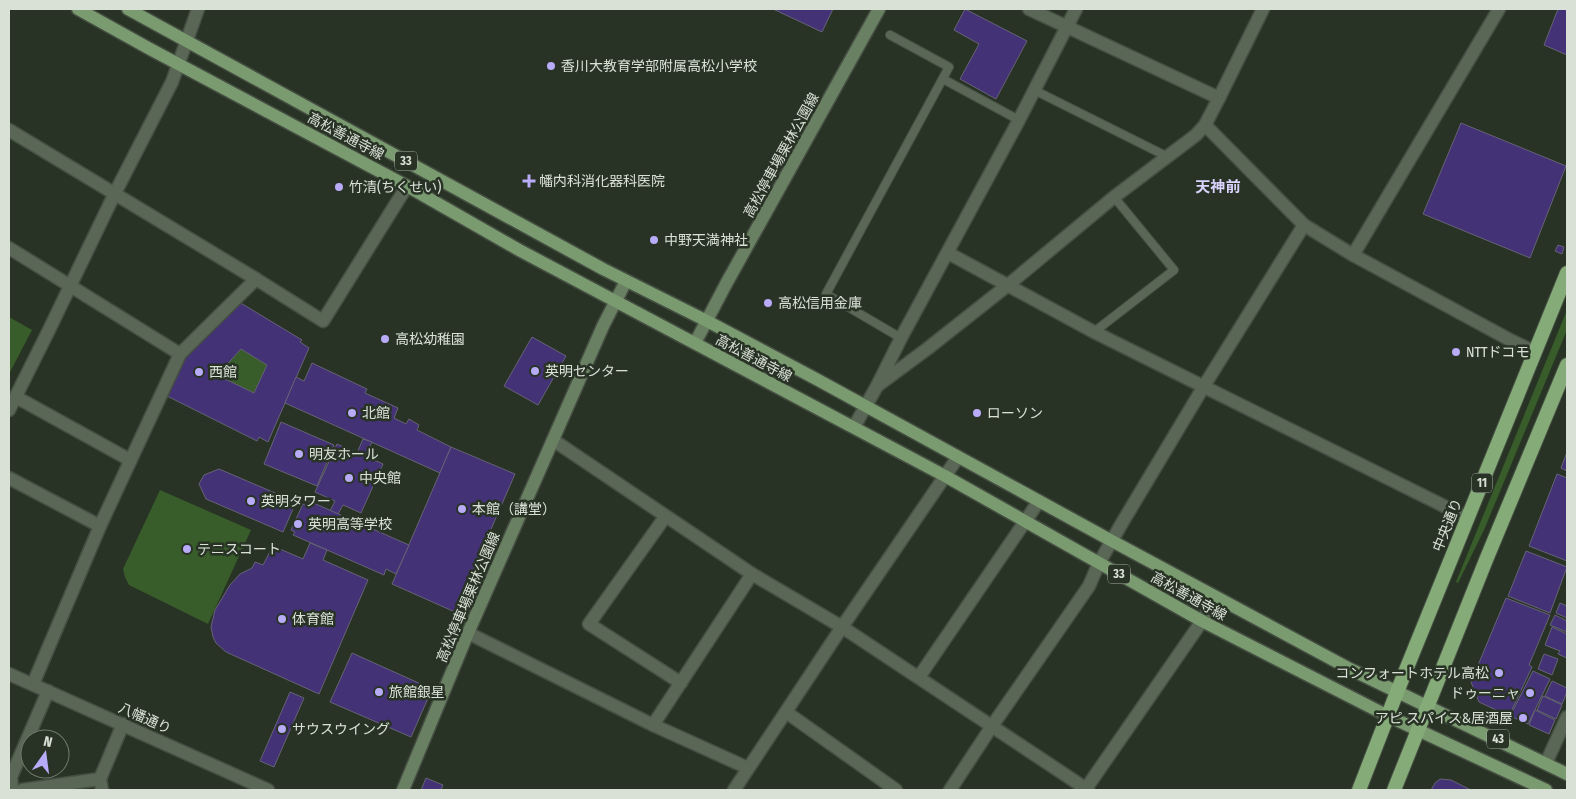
<svg xmlns="http://www.w3.org/2000/svg" width="1576" height="799" viewBox="0 0 1576 799" font-family="'Fira Sans Condensed','Noto Sans JP',sans-serif">
<rect width="100%" height="100%" fill="#283325"/>
<!-- green -->
<g fill="#385d2a">
<polygon points="1567,310 1567,330 1484,530 1458,583 1456,582"/>
<polygon points="9,317 32,330 9,374"/>
<polygon points="241,349 267,365 254,393 225,379 222,370"/>
<polygon points="160,490 251,530 208,624 129,585 125,577 123,569"/>
</g>
<!-- building -->
<g fill="#433275" stroke="#666376" fill-rule="evenodd">
<polygon points="773,9 833,9 822,32"/>
<polygon points="965,9 1027,41 996,99 960,79 979,44 954,30"/>
<polygon points="1558,9 1567,9 1567,55 1544,45"/>
<polygon points="1461,123 1566,166 1530,258 1423,214"/>
<polygon points="1558,245 1564,247 1562,254 1555,251"/>
<path d="M239 302 302 340 300 342 309 348 268 442 259 437 257 441 165 395 182 359ZM241 349 267 365 254 393 225 379 222 370Z"/>
<polygon points="532,337 566,356 538,405 504,386"/>
<polygon points="312,363 367,389 365,393 398,408 394,418 406,424 409,419 419,425 417,430 451,447 440,473 285,403 296,377 304,381"/>
<polygon points="281,422 334,445 317,486 264,464"/>
<polygon points="363,439 372,442 365,456 383,464 361,513 343,505 338,514 330,511 335,501 315,492 337,444 357,453"/>
<polygon points="451,447 515,474 455,612 392,584"/>
<polygon points="1567,452 1567,471 1561,468"/>
<polygon points="219,469 296,502 283,532 206,499 199,484 204,475"/>
<polygon points="1557,474 1567,478 1567,561 1529,546"/>
<polygon points="309,501 409,545 396,574 386,569 384,575 293,535 295,532 291,530 303,504 307,506"/>
<polygon points="310,543 327,550 323,560 368,580 319,694 226,652 216,643 213,637 211,627 215,610 230,585 240,574 252,568 255,562 263,565 273,546 303,559"/>
<polygon points="1526,551 1567,567 1550,613 1508,596"/>
<polygon points="1506,598 1550,615 1529,665 1532,667 1509,716 1479,702 1471,682"/>
<polygon points="1560,603 1567,606 1567,618 1556,613"/>
<polygon points="1555,615 1567,621 1567,632 1550,625"/>
<polygon points="1552,627 1567,634 1567,658 1558,654 1560,651 1545,645"/>
<polygon points="352,653 432,689 411,737 330,702"/>
<polygon points="1544,654 1558,659 1552,675 1538,669"/>
<polygon points="1533,671 1550,679 1528,724 1510,716"/>
<polygon points="1552,681 1567,688 1567,692 1562,704 1545,696"/>
<polygon points="290,692 304,698 274,767 260,761"/>
<polygon points="1543,696 1562,705 1556,719 1537,710"/>
<polygon points="1535,710 1555,720 1549,734 1529,725"/>
<polygon points="426,778 443,785 441,790 421,790"/>
<polygon points="1440,779 1451,780 1471,790 1431,790 1435,783"/>
</g>
<g fill="none" stroke-linecap="round" stroke-linejoin="round">
<defs>
<g id="service">
<polyline points="890,35 949,67 826,294 901,338"/>
<polyline points="943,79 1019,120"/>
<polyline points="1034,90 1168,157"/>
<polyline points="1094,332 1174,270 1114,197"/>
</g>
<g id="minor">
<polyline points="1029,9 1219,98"/>
<polyline points="1205,125 1304,225 1353,255 1512,341 1535,352"/>
<polyline points="9,130 256,279"/>
<polyline points="9,248 180,354"/>
<polyline points="948,253 1094,332 1468,518"/>
<polyline points="1353,255 1499,9"/>
<polyline points="877,386 927,349 1008,285 1114,197 1196,135 1205,125 1219,98 1263,9"/>
<polyline points="16,397 130,460"/>
<polyline points="854,427 877,386 901,338 1019,120 1076,9"/>
<polyline points="553,440 752,574 842,627 1088,790"/>
<polyline points="9,478 100,526"/>
<polyline points="665,517 589,624 681,683"/>
<polyline points="468,633 653,725 748,768"/>
<polyline points="919,677 1039,501"/>
<polyline points="33,684 100,526 180,354 256,279 323,321 407,186"/>
<polyline points="786,712 896,790"/>
<polyline points="653,725 752,574"/>
<polyline points="1546,763 1567,717"/>
<polyline points="12,790 11,777 48,691"/>
<polyline points="22,790 100,779"/>
<polyline points="102,790 100,779 123,724"/>
<polyline points="734,790 842,627 958,457"/>
<polyline points="950,790 992,726 1089,586 1099,563 1122,523 1204,386 1304,225"/>
<polyline points="1085,790 1202,621 1216,598"/>
</g>
<g id="tertiary">
<polyline points="9,410 48,332 115,193 172,82 198,9"/>
<polyline points="9,674 268,790"/>
</g>
<g id="secondary">
<polyline points="695,343 726,284 879,9"/>
<polyline points="403,790 468,633 603,326 626,281"/>
</g>
<g id="primary">
<polyline points="78,9 150,49 407,186 519,250 945,476 1202,621 1388,716 1546,790"/>
<polyline points="128,9 603,269 707,321 818,380 1112,541 1350,669 1567,774"/>
</g>
<g id="trunk">
<polyline points="1359,790 1397,692 1567,273"/>
<polyline points="1394,790 1486,560 1567,365"/>
</g>
</defs>
<!-- service casing -->
<use href="#service" stroke="#454e42" stroke-width="10"/>
<!-- minor casing -->
<use href="#minor" stroke="#454e42" stroke-width="15"/>
<!-- tertiary casing -->
<use href="#tertiary" stroke="#454e42" stroke-width="15"/>
<!-- secondary casing -->
<use href="#secondary" stroke="#454e42" stroke-width="15"/>
<!-- primary casing -->
<use href="#primary" stroke="#454e42" stroke-width="15"/>
<!-- trunk casing -->
<use href="#trunk" stroke="#454e42" stroke-width="16"/>
<!-- service -->
<use href="#service" stroke="#5a6656" stroke-width="8"/>
<!-- minor -->
<use href="#minor" stroke="#5a6656" stroke-width="12"/>
<!-- tertiary -->
<use href="#tertiary" stroke="#5a6656" stroke-width="12"/>
<!-- secondary -->
<use href="#secondary" stroke="#6a8063" stroke-width="12"/>
<!-- primary -->
<use href="#primary" stroke="#7a9b6f" stroke-width="12"/>
<!-- trunk -->
<use href="#trunk" stroke="#85ac78" stroke-width="14"/>
</g>
<!-- markers -->
<g fill="#b8abf7" stroke="#283325" stroke-width="2">
<circle cx="551" cy="66" r="5"/>
<path d="M526.5 173.5h5v5h5v5h-5v5h-5v-5h-5v-5h5z"/>
<circle cx="339" cy="187" r="5"/>
<circle cx="654" cy="240" r="5"/>
<circle cx="768" cy="303" r="5"/>
<circle cx="385" cy="339" r="5"/>
<circle cx="1456" cy="352" r="5"/>
<circle cx="535" cy="371" r="5"/>
<circle cx="199" cy="372" r="5"/>
<circle cx="352" cy="413" r="5"/>
<circle cx="977" cy="413" r="5"/>
<circle cx="299" cy="454" r="5"/>
<circle cx="349" cy="478" r="5"/>
<circle cx="251" cy="501" r="5"/>
<circle cx="462" cy="509" r="5"/>
<circle cx="298" cy="524" r="5"/>
<circle cx="187" cy="549" r="5"/>
<circle cx="282" cy="619" r="5"/>
<circle cx="1499" cy="673" r="5"/>
<circle cx="379" cy="692" r="5"/>
<circle cx="1530" cy="693" r="5"/>
<circle cx="1523" cy="718" r="5"/>
<circle cx="282" cy="729" r="5"/>
</g>
<g text-anchor="middle" stroke-width="5" stroke-linejoin="round" paint-order="stroke">
<!-- shield labels -->
<g fill="#283325" stroke="#a4ada2" stroke-width="1">
<rect x="395" y="151.5" width="22" height="19" rx="4"/>
<rect x="1472" y="473.5" width="20" height="19" rx="4"/>
<rect x="1108" y="564.5" width="22" height="19" rx="4"/>
<rect x="1487" y="729.5" width="22" height="19" rx="4"/>
</g>
<g font-size="12" font-weight="bold" fill="#d9e1d7">
<text x="406" y="165">33</text>
<text x="1482" y="487">11</text>
<text x="1119" y="578">33</text>
<text x="1498" y="743">43</text>
</g>
<!-- poi labels -->
<g font-size="14" fill="#d9e1d7" stroke="#283325" text-anchor="start">
<text x="561" y="71">香川大教育学部附属高松小学校</text>
<text x="539" y="186">幡内科消化器科医院</text>
<text x="349" y="192">竹清(ちくせい)</text>
<text x="664" y="245">中野天満神社</text>
<text x="778" y="308">高松信用金庫</text>
<text x="395" y="344">高松幼稚園</text>
<text x="1466" y="357">NTTドコモ</text>
<text x="545" y="376">英明センター</text>
<text x="209" y="377">西館</text>
<text x="362" y="418">北館</text>
<text x="987" y="418">ローソン</text>
<text x="309" y="459">明友ホール</text>
<text x="359" y="483">中央館</text>
<text x="261" y="506">英明タワー</text>
<text x="472" y="514">本館（講堂）</text>
<text x="308" y="529">英明高等学校</text>
<text x="197" y="554">テニスコート</text>
<text x="292" y="624">体育館</text>
<text x="1489" y="678" text-anchor="end">コンフォートホテル高松</text>
<text x="389" y="697">旅館銀星</text>
<text x="1520" y="698" text-anchor="end">ドゥーニャ</text>
<text x="1513" y="723" text-anchor="end">アピ スパイス&amp;居酒屋</text>
<text x="292" y="734">サウスウイング</text>
</g>
<!-- street labels -->
<g font-size="14" fill="#d9e1d7" stroke="#283325">
<text transform="translate(346 136) rotate(28)" y="5">高松善通寺線</text>
<text transform="translate(781 155) rotate(-61)" y="5">高松停車場栗林公園線</text>
<text transform="translate(754 358) rotate(28)" y="5">高松善通寺線</text>
<text transform="translate(1447 525) rotate(-68)" y="5">中央通り</text>
<text transform="translate(1189 596) rotate(29)" y="5">高松善通寺線</text>
<text transform="translate(468 597) rotate(-67)" y="5">高松停車場栗林公園線</text>
<text transform="translate(145 718) rotate(24)" y="5">八幡通り</text>
</g>
<!-- neighbourhood labels -->
<g font-size="15" font-weight="bold" fill="#d9d3fe" stroke="#283325">
<text x="1218" y="192">天神前</text>
</g>
</g>
<!-- border -->
<rect width="1576" height="799" fill="none" stroke="#d9e1d7" stroke-width="20"/>
<!-- north arrow -->
<g transform="translate(45 754) rotate(14)"><circle r="24" fill="#283325" stroke="#6f796c"/>
<path d="M0-4L9 19L0 12L-9 19Z" fill="#b8abf7"/>
<text y="-8" font-size="14" font-weight="bold" text-anchor="middle" fill="#d9e1d7">N</text>
</g>
</svg>
